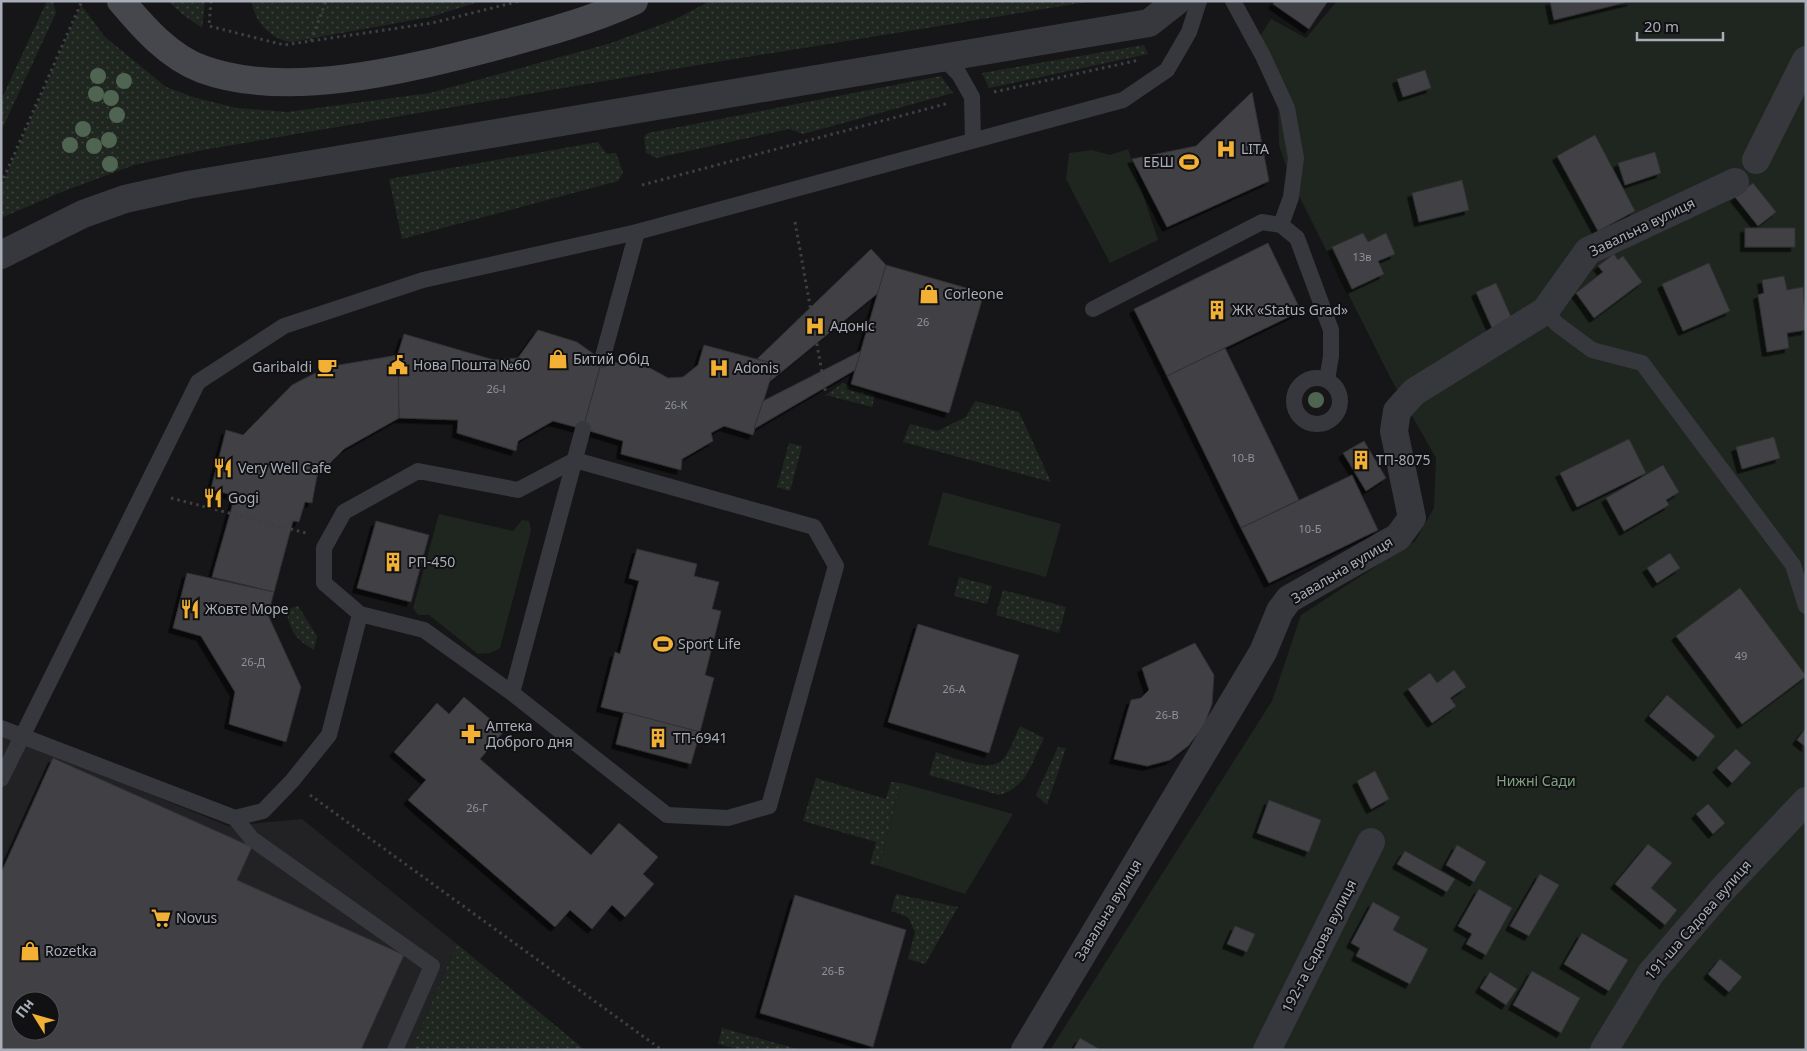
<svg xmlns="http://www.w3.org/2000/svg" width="1807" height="1051" viewBox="0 0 1807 1051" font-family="'Noto Sans',sans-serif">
<defs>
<pattern id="grass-dots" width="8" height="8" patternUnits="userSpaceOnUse" patternTransform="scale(1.25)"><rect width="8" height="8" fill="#1e261f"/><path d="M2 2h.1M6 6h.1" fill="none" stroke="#3c433d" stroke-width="1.8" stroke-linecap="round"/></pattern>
<filter id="shadow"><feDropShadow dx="-4.5" dy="4.5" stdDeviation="0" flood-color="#0009"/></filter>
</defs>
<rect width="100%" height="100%" fill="#161618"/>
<!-- built -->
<path fill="#222225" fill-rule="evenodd" d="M1 733 228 826 302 819 457 944 411 1050H1ZM20 1001H50V1031H20Z"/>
<!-- grass -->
<g fill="url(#grass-dots)">
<polygon points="47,1 53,1 56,13 1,131 1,100"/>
<polygon points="168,1 205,1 202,28 182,14"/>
<path d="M252 1H482L430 17 292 42C273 41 253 21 252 1Z"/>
<polygon points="710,1 1093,1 692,66 203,150 134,165 59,193 1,218 1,187 81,5 105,37 166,87 196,98 237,108 287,112 430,93 611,43 676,19"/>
<polygon points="1144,45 1148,54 989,88 982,73"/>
<polygon points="941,76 953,93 803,134 789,129 656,158 646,153 644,137 648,133"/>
<polygon points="598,142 607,154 616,153 623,172 618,181 402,239 389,179"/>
<polygon points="843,383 875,395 872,407 826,395"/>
<polygon points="975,401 1019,412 1051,482 903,442 910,424 937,431 966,417"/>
<polygon points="789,443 802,446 790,491 777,487"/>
<polygon points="959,577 992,586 987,604 954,596"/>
<polygon points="1003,590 1066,607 1059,633 996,615"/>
<path d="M298 606 317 636 314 650C295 639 291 632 286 610Z"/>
<path d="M1020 726 1044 738C1032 761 1027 788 999 795L929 775 936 752C953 757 991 775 1004 758 1011 749 1015 736 1020 726Z"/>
<polygon points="1058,747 1066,748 1047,805 1036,795"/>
<polygon points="816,778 886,799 891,782 901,783 879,866 870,864 876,842 803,821"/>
<polygon points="896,894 958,907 925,964 908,959 915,932 908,917 891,911"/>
<polygon points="457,944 585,1050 411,1050"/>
<polygon points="722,1028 801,1050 741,1050 718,1044"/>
</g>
<!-- green -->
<g fill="#1e261f">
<polygon points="1337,1 1806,1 1806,1050 1050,1050 1272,701 1301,615 1415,541 1434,508 1436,458 1392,381 1290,178 1279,145 1278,108 1252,49 1271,19 1306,38"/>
<polygon points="1128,149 1158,240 1110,263 1066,179 1069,153 1092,150 1110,155"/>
<polygon points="943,492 1061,524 1046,577 928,545"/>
<polygon points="439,514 513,531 522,520 529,521 531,531 500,648 490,653 478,654 429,615 418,615 413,608"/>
<polygon points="901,783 1013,814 965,894 879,866"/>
</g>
<!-- building -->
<g fill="#404145" stroke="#303034" fill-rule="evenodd" filter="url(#shadow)">
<polygon points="1275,1 1328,1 1309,29 1273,4"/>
<polygon points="1550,1 1632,1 1554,20"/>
<polygon points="1425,70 1431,88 1403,97 1397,79"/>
<polygon points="1252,92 1269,181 1167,227 1132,159 1196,146"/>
<polygon points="1595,135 1635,211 1598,231 1557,156"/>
<polygon points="1655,152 1661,173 1625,185 1618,163"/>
<polygon points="1462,180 1469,210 1419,222 1412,193"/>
<polygon points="1753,183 1776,212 1758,226 1735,197"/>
<rect x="1745" y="228" width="50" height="19"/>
<polygon points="1363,233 1368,242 1386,233 1395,254 1378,261 1384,274 1352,289 1332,247"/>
<polygon points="1268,243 1301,311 1167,376 1134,309"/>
<polygon points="871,249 886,265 878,293 768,383 775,364 757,359"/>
<polygon points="1614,254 1618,260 1623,256 1642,282 1594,318 1576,293 1603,272 1598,266"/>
<polygon points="1709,263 1730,311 1683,331 1662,284"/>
<polygon points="886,265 984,293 949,413 851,384"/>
<polygon points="1784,276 1787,290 1803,287 1806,330 1787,333 1789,348 1767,352 1758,295 1764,293 1762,280"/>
<polygon points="1496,283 1512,319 1492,328 1476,292"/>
<polygon points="538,330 577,342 602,360 583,429 553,421 518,441 516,451 457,433 458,420 399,418 397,357 404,334 494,360 518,358"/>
<polygon points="704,345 775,364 753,435 724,426 711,433 713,441 682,459 681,470 621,454 623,441 583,429 602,360 650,368 668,378 683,377 698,365"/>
<polygon points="1225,348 1299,500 1241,528 1167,376"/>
<polygon points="861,351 855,370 754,429 763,401"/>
<polygon points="398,355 399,418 344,449 317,476 312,503 305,502 299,522 293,521 274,592 212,577 235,496 211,489 226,430 243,435 292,385 327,367"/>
<polygon points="1774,437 1780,458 1742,469 1736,447"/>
<polygon points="1629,439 1646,473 1577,507 1560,473"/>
<polygon points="1364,441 1386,478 1366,491 1343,453"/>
<polygon points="1663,465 1679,492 1666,500 1669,505 1624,531 1606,498"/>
<polygon points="1352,475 1378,530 1269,583 1241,528"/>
<polygon points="376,521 429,535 411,602 357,588"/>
<polygon points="637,549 697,564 694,576 719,582 712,609 721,611 705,675 714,678 700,732 601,707 615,652 620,654 639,581 629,578"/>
<polygon points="1670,553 1680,568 1657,583 1647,568"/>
<polygon points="187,573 274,592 268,615 301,687 286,742 229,724 235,692 201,636 173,628"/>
<polygon points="1740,588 1806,676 1742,724 1676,636"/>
<polygon points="918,624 1019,655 989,753 888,722"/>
<polygon points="1195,643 1214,675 1212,704 1204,726 1188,746 1170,760 1147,766 1114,759 1131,700 1141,698 1149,690 1142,668"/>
<polygon points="1454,670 1466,687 1450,698 1456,706 1432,723 1408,689 1430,673 1437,683"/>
<polygon points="1667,695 1715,736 1698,757 1649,716"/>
<polygon points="464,697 504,731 480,759 591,855 619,823 658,857 643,874 654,884 625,917 612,905 592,929 570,910 555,927 408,800 426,780 394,752 437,703 449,714"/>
<polygon points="624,712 700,732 691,764 616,744"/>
<polygon points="1806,728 1806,747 1797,740"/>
<polygon points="1736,749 1751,763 1732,783 1717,768"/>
<path d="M53 758 252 847 237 880 404 955 361 1050H1V873ZM20 1001H50V1031H20Z"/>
<polygon points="1375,771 1389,799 1371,809 1357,781"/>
<polygon points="1269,800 1321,820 1309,852 1257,833"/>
<polygon points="1708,804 1725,823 1713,834 1696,814"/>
<polygon points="1648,844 1672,863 1651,888 1677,910 1665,925 1615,884"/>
<polygon points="1457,845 1486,862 1474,882 1446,865"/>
<polygon points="1405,851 1455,879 1447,892 1397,864"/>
<polygon points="1540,874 1559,885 1529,936 1510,926"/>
<polygon points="1479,889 1512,908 1486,955 1466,944 1472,934 1458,926"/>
<polygon points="795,895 906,930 873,1047 760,1013"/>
<polygon points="1373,902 1400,917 1393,930 1428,949 1410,984 1356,956 1360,948 1351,943"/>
<polygon points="1235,926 1255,934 1247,952 1227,944"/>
<polygon points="1582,933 1628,960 1609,991 1564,964"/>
<polygon points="1720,959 1742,977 1729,992 1708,974"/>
<polygon points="1532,971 1580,998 1561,1033 1513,1005"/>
<polygon points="1490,972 1517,989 1506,1005 1480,988"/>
<polygon points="1080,1038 1101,1050 1073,1050"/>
</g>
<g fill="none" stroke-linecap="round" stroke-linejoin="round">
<!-- path -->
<g stroke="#3d3f44" stroke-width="3" stroke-dasharray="2.5 4" stroke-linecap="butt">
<polyline points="211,1 209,26 284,45 432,23 520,1"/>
<polyline points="311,41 326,1"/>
<polyline points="994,92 1139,60"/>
<polyline points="1,184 82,1"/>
<polyline points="642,185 949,103"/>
<polyline points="795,222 826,395"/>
<polyline points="171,498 306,533"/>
<polyline points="310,795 662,1050"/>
</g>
<!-- service -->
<g stroke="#37383d" stroke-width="16">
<polyline points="1233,1 1263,56 1287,108 1296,158 1291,197 1281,225"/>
<polyline points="944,59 959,74 972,97 973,140"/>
<polyline points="1093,309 1262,222 1281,225 1297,238 1331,330 1331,356 1327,380"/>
<polyline points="1545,311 1557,324 1592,350 1642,363 1793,565 1806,606"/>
<polyline points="602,360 637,232"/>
<circle cx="1317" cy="401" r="23"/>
<polyline points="512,693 583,429"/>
<polyline points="1,728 235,818 263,811 292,781 329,735 360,614 424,630 512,693 667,815 728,818 769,806 836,566 814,527 575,460 518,490 418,471 344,512 324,548 324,583 360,614"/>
<polyline points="1,779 198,382 284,326 423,280 637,232 1123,100 1167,70 1189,32 1199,1"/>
<polyline points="235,818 252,839 432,966 395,1050"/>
</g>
<!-- minor -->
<g stroke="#37383d" stroke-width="28">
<polyline points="1756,160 1806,60"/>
<polyline points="1025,1050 1263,652 1280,611 1289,599 1398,537 1412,518 1394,431 1397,411 1414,392 1545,311 1588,251 1735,182"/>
<polyline points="1267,1050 1371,842"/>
<polyline points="1604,1050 1651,973 1722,890 1806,801"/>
</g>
<!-- tertiary -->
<polyline stroke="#37383d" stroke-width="28" points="1,255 83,214 125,199 188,185 1149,23 1177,1"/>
<!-- secondary -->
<path stroke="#45474d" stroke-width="28" d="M121 1C143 27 169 57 202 69 286 100 405 70 490 48 538 35 588 22 634 1"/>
</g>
<!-- trees -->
<g fill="#506452">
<circle cx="98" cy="76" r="8"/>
<circle cx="124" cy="81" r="8"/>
<circle cx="96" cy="94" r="8"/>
<circle cx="111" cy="98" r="8"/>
<circle cx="117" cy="115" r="8"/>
<circle cx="83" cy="129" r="8"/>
<circle cx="109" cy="140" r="8"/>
<circle cx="70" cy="145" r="8"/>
<circle cx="94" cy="146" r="8"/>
<circle cx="110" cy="164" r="8"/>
<circle cx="1316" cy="400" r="8"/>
</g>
<!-- icons -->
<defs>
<symbol id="hospital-bare" viewBox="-9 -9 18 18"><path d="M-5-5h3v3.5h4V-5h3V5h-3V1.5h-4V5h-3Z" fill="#f2b134" stroke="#111113" stroke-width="2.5" paint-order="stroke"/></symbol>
<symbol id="stadium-bare" viewBox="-9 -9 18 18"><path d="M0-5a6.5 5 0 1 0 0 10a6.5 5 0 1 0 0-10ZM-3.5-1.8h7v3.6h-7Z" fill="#f2b134" stroke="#111113" stroke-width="2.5" paint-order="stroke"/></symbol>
<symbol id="shop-bare" viewBox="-9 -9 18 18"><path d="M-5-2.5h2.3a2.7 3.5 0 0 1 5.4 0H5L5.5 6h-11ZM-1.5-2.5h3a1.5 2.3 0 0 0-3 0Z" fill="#f2b134" stroke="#111113" stroke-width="2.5" paint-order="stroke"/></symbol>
<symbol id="building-bare" viewBox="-9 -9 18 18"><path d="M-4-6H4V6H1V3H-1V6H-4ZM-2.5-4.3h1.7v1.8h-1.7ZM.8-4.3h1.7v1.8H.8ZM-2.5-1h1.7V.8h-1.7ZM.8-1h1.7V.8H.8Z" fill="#f2b134" stroke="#111113" stroke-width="2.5" paint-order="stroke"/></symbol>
<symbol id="civic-bare" viewBox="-9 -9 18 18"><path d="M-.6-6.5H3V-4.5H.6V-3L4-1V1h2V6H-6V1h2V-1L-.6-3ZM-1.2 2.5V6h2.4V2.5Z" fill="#f2b134" stroke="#111113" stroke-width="2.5" paint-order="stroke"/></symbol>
<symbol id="cafe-bare" viewBox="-9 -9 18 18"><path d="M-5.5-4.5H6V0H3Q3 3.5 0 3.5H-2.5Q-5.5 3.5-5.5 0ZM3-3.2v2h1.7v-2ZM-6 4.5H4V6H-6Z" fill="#f2b134" stroke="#111113" stroke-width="2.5" paint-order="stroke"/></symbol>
<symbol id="restaurant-bare" viewBox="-9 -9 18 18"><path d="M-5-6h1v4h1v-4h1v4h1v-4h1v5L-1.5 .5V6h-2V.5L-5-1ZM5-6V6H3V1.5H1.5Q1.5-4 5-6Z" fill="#f2b134" stroke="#111113" stroke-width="2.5" paint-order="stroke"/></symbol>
<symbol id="pharmacy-bare" viewBox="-9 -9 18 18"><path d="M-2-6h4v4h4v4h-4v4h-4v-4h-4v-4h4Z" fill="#f2b134" stroke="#111113" stroke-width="2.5" paint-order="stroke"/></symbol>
<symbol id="supermarket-bare" viewBox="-9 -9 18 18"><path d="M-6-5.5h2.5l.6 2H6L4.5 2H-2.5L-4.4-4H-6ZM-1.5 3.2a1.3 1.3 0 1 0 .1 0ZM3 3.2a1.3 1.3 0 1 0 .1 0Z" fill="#f2b134" stroke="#111113" stroke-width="2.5" paint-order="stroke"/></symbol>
</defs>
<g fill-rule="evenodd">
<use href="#hospital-bare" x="1212" y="135" width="28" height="28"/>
<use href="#stadium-bare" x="1175" y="148" width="28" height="28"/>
<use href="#shop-bare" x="915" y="280" width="28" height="28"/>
<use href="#building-bare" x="1203" y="296" width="28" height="28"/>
<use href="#hospital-bare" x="801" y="312" width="28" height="28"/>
<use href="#shop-bare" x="544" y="345" width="28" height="28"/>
<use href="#civic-bare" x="384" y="351" width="28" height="28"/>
<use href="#cafe-bare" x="313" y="353" width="28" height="28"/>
<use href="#hospital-bare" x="705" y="354" width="28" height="28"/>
<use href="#building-bare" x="1347" y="446" width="28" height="28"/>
<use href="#restaurant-bare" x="209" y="454" width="28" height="28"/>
<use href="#restaurant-bare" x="199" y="484" width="28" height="28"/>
<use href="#building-bare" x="379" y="548" width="28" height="28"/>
<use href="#restaurant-bare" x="176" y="595" width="28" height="28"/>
<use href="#stadium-bare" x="649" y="630" width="28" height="28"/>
<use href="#pharmacy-bare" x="457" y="720" width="28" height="28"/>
<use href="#building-bare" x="644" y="724" width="28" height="28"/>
<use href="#supermarket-bare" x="147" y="904" width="28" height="28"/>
<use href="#shop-bare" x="16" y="937" width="28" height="28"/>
</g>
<g text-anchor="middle" stroke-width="4" stroke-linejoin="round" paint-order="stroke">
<!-- number labels -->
<g font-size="11" fill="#8e929b">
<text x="1362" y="261">13в</text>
<text x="923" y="326">26</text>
<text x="496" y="393">26-І</text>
<text x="676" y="409">26-К</text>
<text x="1243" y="462">10-В</text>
<text x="1310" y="533">10-Б</text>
<text x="1741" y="660">49</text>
<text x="253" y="666">26-Д</text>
<text x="954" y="693">26-А</text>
<text x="1167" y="719">26-В</text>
<text x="477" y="812">26-Г</text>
<text x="833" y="975">26-Б</text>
</g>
<!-- poi labels -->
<g font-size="14" fill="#a8adb8" stroke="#111113" text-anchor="start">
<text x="1241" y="154">LITA</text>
<text x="1174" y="167" text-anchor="end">ЕБШ</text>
<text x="944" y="299">Corleone</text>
<text x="1232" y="315">ЖК «Status Grad»</text>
<text x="830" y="331">Адоніс</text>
<text x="573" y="364">Битий Обід</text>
<text x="413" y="370">Нова Пошта №60</text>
<text x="312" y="372" text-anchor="end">Garibaldi</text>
<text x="734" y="373">Adonis</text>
<text x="1376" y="465">ТП-8075</text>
<text x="238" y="473">Very Well Cafe</text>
<text x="228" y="503">Gogi</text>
<text x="408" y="567">РП-450</text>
<text x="205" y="614">Жовте Море</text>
<text x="678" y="649">Sport Life</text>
<text x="486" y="731">Аптека<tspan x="486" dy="16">Доброго дня</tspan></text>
<text x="673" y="743">ТП-6941</text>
<text x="176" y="923">Novus</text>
<text x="45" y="956">Rozetka</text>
</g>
<!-- street labels -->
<g font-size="14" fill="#a8adb8" stroke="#111113">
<text transform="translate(1642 227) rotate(-26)" y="5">Завальна вулиця</text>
<text transform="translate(1342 570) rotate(-31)" y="5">Завальна вулиця</text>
<text transform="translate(1108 910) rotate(-59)" y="5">Завальна вулиця</text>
<text transform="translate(1698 920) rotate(-49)" y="5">191-ша Садова вулиця</text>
<text transform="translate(1319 946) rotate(-63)" y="5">192-га Садова вулиця</text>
</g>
<!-- park labels -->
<g font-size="14" fill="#7fa381" stroke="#111113">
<text x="1536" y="786">Нижні Сади</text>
</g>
</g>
<!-- border -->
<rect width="1807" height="1051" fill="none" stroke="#a8adb8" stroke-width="5"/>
<!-- north arrow -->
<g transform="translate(35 1016) rotate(307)"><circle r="24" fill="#111113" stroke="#4d4f55"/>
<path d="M0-4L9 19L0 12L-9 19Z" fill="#f2b134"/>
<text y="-8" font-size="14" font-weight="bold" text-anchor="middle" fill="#a8adb8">Пн</text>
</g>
<!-- scale -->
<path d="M1637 32v8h86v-8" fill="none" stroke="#a8adb8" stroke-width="2.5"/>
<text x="1644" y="32" font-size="15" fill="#a8adb8" stroke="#111113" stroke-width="4" paint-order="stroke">20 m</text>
</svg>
